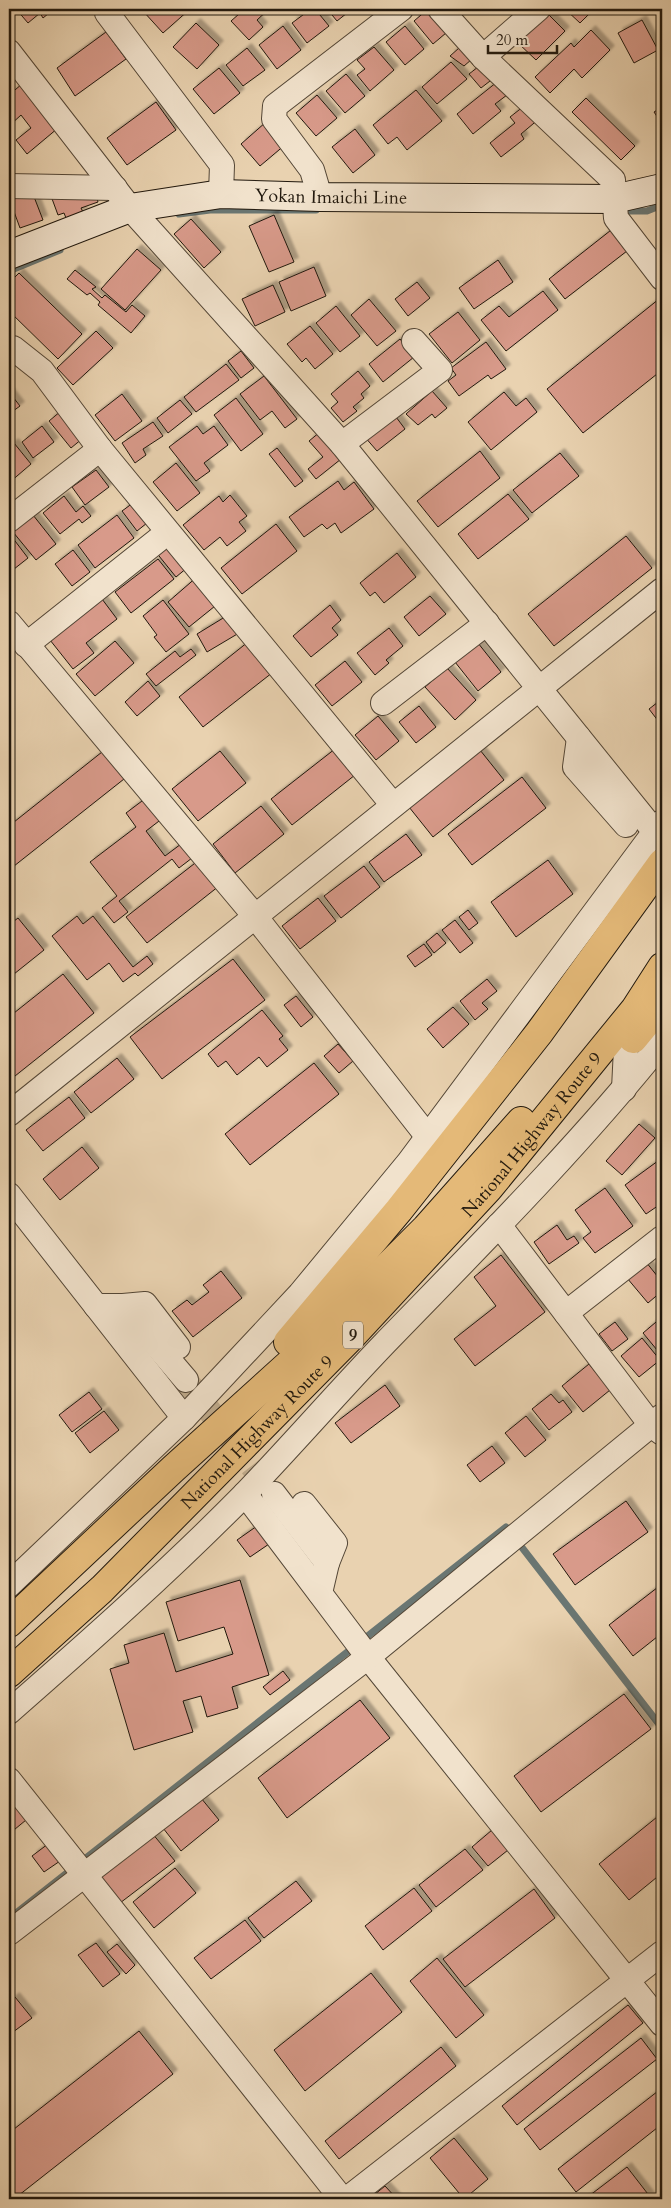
<svg xmlns="http://www.w3.org/2000/svg" width="671" height="2208" viewBox="0 0 671 2208" font-family="Cardo,serif">
<defs>
<filter id="shadow"><feDropShadow dx="4.5" dy="-4.5" stdDeviation="1" flood-color="#0004"/></filter>
</defs>
<rect width="100%" height="100%" fill="#e9d2b0"/>
<filter id="stains"><feTurbulence type="fractalNoise" baseFrequency=".004" numOctaves="4"/><feColorMatrix values="0 0 0 0 .2 0 0 0 0 .09 0 0 0 0 .02 0 0 0 .5 -.17"/></filter>
<radialGradient id="worn" r=".72"><stop offset=".6" stop-color="#630" stop-opacity="0"/><stop offset="1" stop-color="#630" stop-opacity=".3"/></radialGradient>
<g fill="none" stroke-linecap="round" stroke-linejoin="round">
<!-- stream -->
<g stroke="#6a7672" stroke-width="7">
<polyline points="619,211 647,211 662,205"/>
<polyline points="179,214 210,210 316,210"/>
<polyline points="9,271 60,250"/>
<polyline points="11,1917 506,1527 662,1728"/>
</g>
</g>
<!-- building -->
<g fill="#d89a8a" stroke="#21180d" filter="url(#shadow)">
<polygon points="16,9 54,9 43,18 40,13 28,23"/>
<polygon points="145,9 190,9 163,33 143,11"/>
<polygon points="234,9 269,9 257,20 263,27 249,40 231,21 239,14"/>
<polygon points="311,9 315,9 329,26 307,43 292,23"/>
<polygon points="327,9 352,9 337,21"/>
<polygon points="428,9 437,9 453,27 433,44 414,21"/>
<polygon points="565,9 594,9 580,23"/>
<polygon points="547,13 565,31 536,60 518,43"/>
<polygon points="642,20 658,50 634,63 618,33"/>
<polygon points="196,23 219,45 197,69 173,47"/>
<polygon points="283,26 301,50 277,69 259,45"/>
<polygon points="405,26 424,49 405,65 386,42"/>
<polygon points="591,30 610,50 582,78 574,69 550,93 535,77 571,43 574,47"/>
<polygon points="106,32 126,59 75,96 57,68"/>
<polygon points="468,40 479,53 464,66 450,56"/>
<polygon points="374,47 394,70 370,91 357,75 365,69 357,60"/>
<polygon points="247,48 265,70 243,86 226,65"/>
<polygon points="487,60 499,74 481,88 469,74"/>
<polygon points="451,62 467,79 437,104 422,87"/>
<polygon points="219,68 240,93 214,114 193,89"/>
<polygon points="346,74 365,96 345,113 326,91"/>
<polygon points="497,82 507,95 495,104 501,111 473,134 457,114"/>
<polygon points="22,84 58,128 27,154 16,140 31,128 21,115 9,126 9,95"/>
<polygon points="416,90 442,121 407,150 397,137 388,144 373,125"/>
<polygon points="317,95 337,118 316,136 296,113"/>
<polygon points="586,98 635,146 621,160 572,112"/>
<polygon points="156,102 176,130 127,165 107,138"/>
<polygon points="528,103 540,118 521,134 524,139 501,157 490,143 515,123 510,117"/>
<polygon points="662,107 662,124 654,112"/>
<polygon points="266,122 286,144 260,166 241,144"/>
<polygon points="355,129 375,155 353,173 332,147"/>
<polygon points="93,186 98,202 81,208 83,212 66,218 64,213 58,215 51,196"/>
<polygon points="31,189 43,220 20,228 9,198"/>
<polygon points="274,215 294,262 269,272 249,226"/>
<polygon points="191,219 221,252 204,268 174,234"/>
<polygon points="620,223 636,244 565,299 549,279"/>
<polygon points="137,249 161,270 125,310 101,289"/>
<polygon points="498,260 513,282 474,309 459,288"/>
<polygon points="314,267 326,296 291,311 279,282"/>
<polygon points="75,270 96,287 92,289 102,298 105,295 126,312 132,305 145,316 131,333 98,305 100,302 90,293 87,295 67,279"/>
<polygon points="19,273 82,334 58,359 9,311 9,283"/>
<polygon points="417,282 430,298 408,316 395,299"/>
<polygon points="273,285 285,312 255,326 242,299"/>
<polygon points="543,291 558,310 506,351 481,320 499,306 509,317"/>
<polygon points="369,299 396,331 377,346 351,315"/>
<polygon points="659,299 662,303 662,370 583,433 547,389"/>
<polygon points="336,306 360,336 340,352 316,323"/>
<polygon points="458,312 480,340 452,363 429,334"/>
<polygon points="310,326 333,354 315,369 306,358 302,362 287,344"/>
<polygon points="96,331 113,348 73,385 57,368"/>
<polygon points="400,339 414,357 383,382 369,364"/>
<polygon points="486,342 506,369 491,379 488,375 459,396 448,381 456,375 451,368"/>
<polygon points="241,351 254,368 241,378 228,361"/>
<polygon points="226,364 239,380 196,412 184,397"/>
<polygon points="358,371 370,386 361,394 364,398 353,407 357,411 343,422 331,408 338,402 331,394"/>
<polygon points="264,376 297,419 285,428 272,411 260,420 240,394"/>
<polygon points="432,391 447,408 435,418 432,414 418,425 406,414"/>
<polygon points="9,392 20,406 9,414"/>
<polygon points="504,392 516,406 526,398 537,412 491,450 468,422"/>
<polygon points="122,394 142,421 115,441 95,415"/>
<polygon points="236,398 263,434 241,451 214,415"/>
<polygon points="180,400 192,414 168,433 157,418"/>
<polygon points="67,406 89,433 71,448 49,421"/>
<polygon points="393,413 405,429 377,451 364,436"/>
<polygon points="153,422 163,436 143,449 146,455 135,463 122,443"/>
<polygon points="42,426 54,442 33,458 22,442"/>
<polygon points="197,426 203,434 214,426 228,445 204,463 210,471 196,481 169,447"/>
<polygon points="320,432 341,459 316,479 308,469 323,457 309,441"/>
<polygon points="14,443 31,464 10,482 9,447"/>
<polygon points="277,448 303,481 295,487 269,454"/>
<polygon points="480,451 500,478 438,527 417,501"/>
<polygon points="560,453 579,476 532,513 513,490"/>
<polygon points="176,463 200,493 177,511 153,482"/>
<polygon points="96,470 109,487 85,505 72,487"/>
<polygon points="338,481 344,490 354,482 374,509 341,533 335,523 327,529 322,524 304,537 289,517"/>
<polygon points="508,494 529,519 478,559 458,534"/>
<polygon points="230,495 247,516 239,522 246,531 227,546 220,537 204,550 183,525 219,496 223,502"/>
<polygon points="64,496 76,512 83,506 91,516 82,523 79,519 60,534 43,513"/>
<polygon points="137,500 152,519 137,531 122,511"/>
<polygon points="33,515 56,544 36,560 13,532"/>
<polygon points="117,515 134,538 95,568 78,545"/>
<polygon points="276,524 297,551 242,594 221,568"/>
<polygon points="626,536 652,568 554,646 528,614"/>
<polygon points="12,537 28,558 9,573 9,539"/>
<polygon points="172,537 194,562 176,577 155,551"/>
<polygon points="73,550 90,572 72,586 55,564"/>
<polygon points="397,553 416,577 384,603 375,592 370,596 360,583"/>
<polygon points="158,559 174,579 131,613 115,592"/>
<polygon points="198,576 220,602 189,627 168,602"/>
<polygon points="430,596 446,614 419,636 404,617"/>
<polygon points="102,599 117,619 86,643 94,653 73,669 50,640"/>
<polygon points="163,600 189,634 166,652 154,637 157,635 143,616"/>
<polygon points="330,605 341,620 332,628 338,635 311,657 293,636"/>
<polygon points="233,612 244,630 207,652 197,634"/>
<polygon points="389,628 403,646 386,660 389,663 375,675 357,653"/>
<polygon points="253,638 277,669 203,727 179,697"/>
<polygon points="115,641 134,663 95,696 76,674"/>
<polygon points="478,643 501,672 478,691 455,662"/>
<polygon points="191,649 196,655 156,686 146,674 175,651 180,657"/>
<polygon points="345,661 362,682 332,706 315,685"/>
<polygon points="447,668 476,700 455,720 425,687"/>
<polygon points="148,681 160,696 137,716 125,702"/>
<polygon points="662,699 662,726 649,709"/>
<polygon points="419,706 436,727 416,743 399,722"/>
<polygon points="378,716 399,741 376,760 355,735"/>
<polygon points="340,745 360,771 292,825 271,799"/>
<polygon points="480,750 504,780 433,837 409,807"/>
<polygon points="220,751 246,783 198,821 172,789"/>
<polygon points="102,752 124,779 9,870 9,826"/>
<polygon points="522,777 546,808 472,865 448,834"/>
<polygon points="146,798 163,818 146,831 165,856 181,844 192,858 179,868 172,859 119,901 128,912 114,923 102,908 117,896 90,862 136,827 126,813"/>
<polygon points="261,806 284,834 235,873 213,844"/>
<polygon points="406,834 422,855 384,882 369,862"/>
<polygon points="199,860 219,886 147,943 126,917"/>
<polygon points="548,860 573,894 516,937 491,902"/>
<polygon points="364,866 380,887 341,918 324,896"/>
<polygon points="318,898 336,921 300,949 282,926"/>
<polygon points="468,910 478,923 469,930 459,917"/>
<polygon points="77,916 83,924 93,916 133,967 147,956 153,964 138,976 135,973 123,982 109,963 87,980 52,936"/>
<polygon points="18,918 44,950 9,978 9,925"/>
<polygon points="455,920 473,943 460,953 442,930"/>
<polygon points="437,933 446,943 434,953 426,942"/>
<polygon points="424,944 432,955 415,967 407,956"/>
<polygon points="233,959 265,1000 162,1079 130,1037"/>
<polygon points="63,974 94,1013 10,1080 9,1017"/>
<polygon points="487,979 497,991 482,1003 488,1009 475,1020 460,1001"/>
<polygon points="296,996 313,1017 301,1027 284,1005"/>
<polygon points="453,1007 469,1024 443,1048 427,1029"/>
<polygon points="262,1010 283,1036 279,1039 288,1050 267,1067 259,1057 237,1075 226,1061 218,1067 208,1054"/>
<polygon points="338,1044 353,1061 339,1073 324,1056"/>
<polygon points="117,1058 134,1079 91,1113 74,1092"/>
<polygon points="314,1063 339,1094 250,1165 225,1134"/>
<polygon points="69,1097 85,1118 43,1151 26,1130"/>
<polygon points="639,1124 655,1138 622,1175 606,1161"/>
<polygon points="82,1147 99,1168 60,1200 43,1179"/>
<polygon points="662,1158 662,1203 646,1214 625,1185"/>
<polygon points="605,1188 633,1226 595,1253 583,1238 591,1232 575,1210"/>
<polygon points="557,1225 567,1240 574,1236 579,1243 549,1264 534,1242"/>
<polygon points="501,1255 545,1312 475,1366 454,1339 496,1306 474,1277"/>
<polygon points="646,1262 662,1282 662,1291 648,1303 627,1278"/>
<polygon points="221,1271 242,1298 193,1337 172,1311 187,1300 192,1305 209,1292 203,1285"/>
<polygon points="662,1317 662,1356 643,1333"/>
<polygon points="615,1322 628,1339 612,1351 599,1334"/>
<polygon points="642,1338 660,1360 639,1377 621,1356"/>
<polygon points="589,1364 610,1390 583,1412 562,1386"/>
<polygon points="385,1385 400,1406 351,1443 335,1423"/>
<polygon points="89,1392 102,1409 72,1432 59,1415"/>
<polygon points="551,1394 559,1403 563,1400 572,1412 549,1430 532,1409"/>
<polygon points="104,1411 119,1430 90,1453 75,1433"/>
<polygon points="526,1416 546,1440 525,1457 505,1433"/>
<polygon points="492,1446 505,1463 480,1482 467,1465"/>
<polygon points="626,1501 648,1532 575,1585 553,1554"/>
<polygon points="257,1526 269,1544 250,1557 237,1540"/>
<polygon points="240,1580 269,1675 232,1687 238,1708 207,1717 201,1696 183,1701 193,1732 134,1750 110,1669 129,1663 124,1645 164,1633 176,1672 233,1654 224,1627 178,1641 166,1602"/>
<polygon points="662,1584 662,1633 633,1656 609,1625"/>
<polygon points="283,1671 290,1680 270,1695 263,1687"/>
<polygon points="624,1694 651,1729 541,1812 514,1776"/>
<polygon points="360,1700 390,1738 287,1818 258,1778"/>
<polygon points="201,1798 219,1820 181,1851 163,1828"/>
<polygon points="9,1799 26,1820 9,1834"/>
<polygon points="662,1813 662,1873 629,1900 599,1864"/>
<polygon points="492,1830 508,1850 488,1866 472,1847"/>
<polygon points="152,1833 175,1861 120,1903 98,1875"/>
<polygon points="48,1844 60,1861 44,1872 32,1856"/>
<polygon points="465,1849 483,1870 436,1907 419,1885"/>
<polygon points="175,1868 196,1893 154,1928 133,1902"/>
<polygon points="296,1881 312,1901 264,1938 248,1918"/>
<polygon points="414,1888 432,1911 383,1950 365,1926"/>
<polygon points="534,1889 555,1918 465,1987 443,1959"/>
<polygon points="245,1920 261,1941 211,1979 194,1958"/>
<polygon points="96,1943 120,1974 103,1987 78,1955"/>
<polygon points="117,1944 135,1965 126,1974 107,1952"/>
<polygon points="437,1958 484,2015 456,2038 410,1981"/>
<polygon points="371,1973 402,2012 305,2091 274,2050"/>
<polygon points="15,1997 32,2018 9,2035 9,2002"/>
<polygon points="628,2005 643,2023 517,2125 502,2106"/>
<polygon points="139,2031 173,2074 14,2199 9,2199 9,2133"/>
<polygon points="641,2038 657,2059 540,2150 524,2129"/>
<polygon points="441,2047 456,2066 339,2159 325,2141"/>
<polygon points="662,2088 662,2124 576,2192 558,2169"/>
<polygon points="454,2138 488,2179 464,2199 430,2158"/>
<polygon points="627,2167 651,2198 585,2199"/>
<polygon points="385,2186 397,2199 369,2199"/>
</g>
<g fill="none" stroke-linecap="round" stroke-linejoin="round">
<!-- minor-tunnel -->
<polyline stroke="#c1ad8f" stroke-width="24" stroke-dasharray="24 12" stroke-linecap="butt" points="186,1380 273,1494"/>
<defs>
<g id="minor">
<polyline points="440,9 483,57 613,180 616,218 662,278"/>
<polyline points="107,13 222,165 221,194"/>
<polyline points="9,52 130,208 342,444 655,832"/>
<polyline points="483,57 538,9"/>
<polyline points="9,186 115,188"/>
<polyline points="320,197 312,170 274,119 275,106 401,9"/>
<polyline points="9,352 13,348 42,371 100,449 393,805"/>
<polyline points="342,444 440,370 414,341"/>
<polyline points="9,520 100,449"/>
<polyline points="9,623 254,915 428,1137"/>
<polyline points="26,645 158,540"/>
<polyline points="383,703 487,623"/>
<polyline points="579,738 575,767 626,825"/>
<polyline points="624,1089 626,1048"/>
<polyline points="9,1114 662,590"/>
<polyline points="9,1195 184,1418"/>
<polyline points="499,1225 651,1425 662,1433"/>
<polyline points="96,1306 123,1306 186,1380"/>
<polyline points="123,1306 145,1304 178,1347"/>
<polyline points="566,1313 662,1238"/>
<polyline points="245,1494 368,1657 662,2024"/>
<polyline points="274,1494 327,1563 320,1593"/>
<polyline points="304,1504 335,1543 327,1563"/>
<polyline points="9,1585 184,1418 300,1294 409,1162 662,822"/>
<path d="M9 1712C89 1642 169 1571 244 1495 292 1445 337 1393 385 1343 480 1245 577 1148 662 1042"/>
<polyline points="9,1780 342,2199"/>
<polyline points="9,1933 368,1657 662,1416"/>
<polyline points="347,2199 662,1953"/>
</g>
<g id="secondary">
<path id="s1" d="M9 255 130 208 221 194 320 197 614 199 662 188"/>
</g>
<g id="trunk">
<polyline points="633,1039 662,1004"/>
<polyline points="288,1342 399,1210 539,1033 662,863"/>
<polyline points="9,1623 173,1469 299,1355 426,1228 521,1121"/>
<path id="s2" d="M9 1673 102 1589 350 1338 489 1188 635 1009 662 967"/>
</g>
</defs>
<!-- minor casing -->
<use href="#minor" stroke="#534636" stroke-width="26"/>
<!-- secondary casing -->
<use href="#secondary" stroke="#21180d" stroke-width="30"/>
<!-- trunk casing -->
<use href="#trunk" stroke="#21180d" stroke-width="30"/>
<!-- minor -->
<use href="#minor" stroke="#f1e2cc" stroke-width="24"/>
<!-- secondary -->
<use href="#secondary" stroke="#f1e2cc" stroke-width="28"/>
<!-- trunk -->
<use href="#trunk" stroke="#e4b978" stroke-width="28"/>
</g>
<g text-anchor="middle" stroke-width="4.5" stroke-linejoin="round" paint-order="stroke">
<!-- shield labels -->
<rect fill="#f1e2cc" stroke="#5f5546" stroke-width="1" x="343" y="1321.5" width="20" height="27" rx="4"/>
<g font-size="16" font-weight="bold" fill="#21180d">
<text x="353" y="1341">9</text>
</g>
<!-- street labels -->
<g font-size="18" fill="#21180d" stroke="#f1e2cc">
<text dy="6" stroke="none"><textPath href="#s1" startOffset="332">Yokan Imaichi Line</textPath></text>
<text dy="6" stroke="none"><textPath href="#s2" startOffset="751">National Highway Route 9</textPath></text>
<text dy="6" stroke="none"><textPath href="#s2" startOffset="346">National Highway Route 9</textPath></text>
</g>
</g>
<!-- margin -->
<rect width="671" height="2208" fill="none" stroke="#e9d2b0" stroke-width="30"/>
<rect x="10" y="10" width="651" height="2188" fill="none" stroke="#21180d" stroke-width="2.5"/>
<rect x="15" y="15" width="641" height="2178" fill="none" stroke="#21180d"/>
<!-- scale -->
<path d="M488 45v8h69v-8" fill="none" stroke="#21180d" stroke-width="2.5"/>
<text x="496" y="45" font-size="15" fill="#21180d" stroke="#f1e2cc" stroke-width="4" paint-order="stroke">20 m</text>
<rect width="100%" height="100%" filter="url(#stains)"/>
<rect width="100%" height="100%" fill="url(#worn)"/>
</svg>
